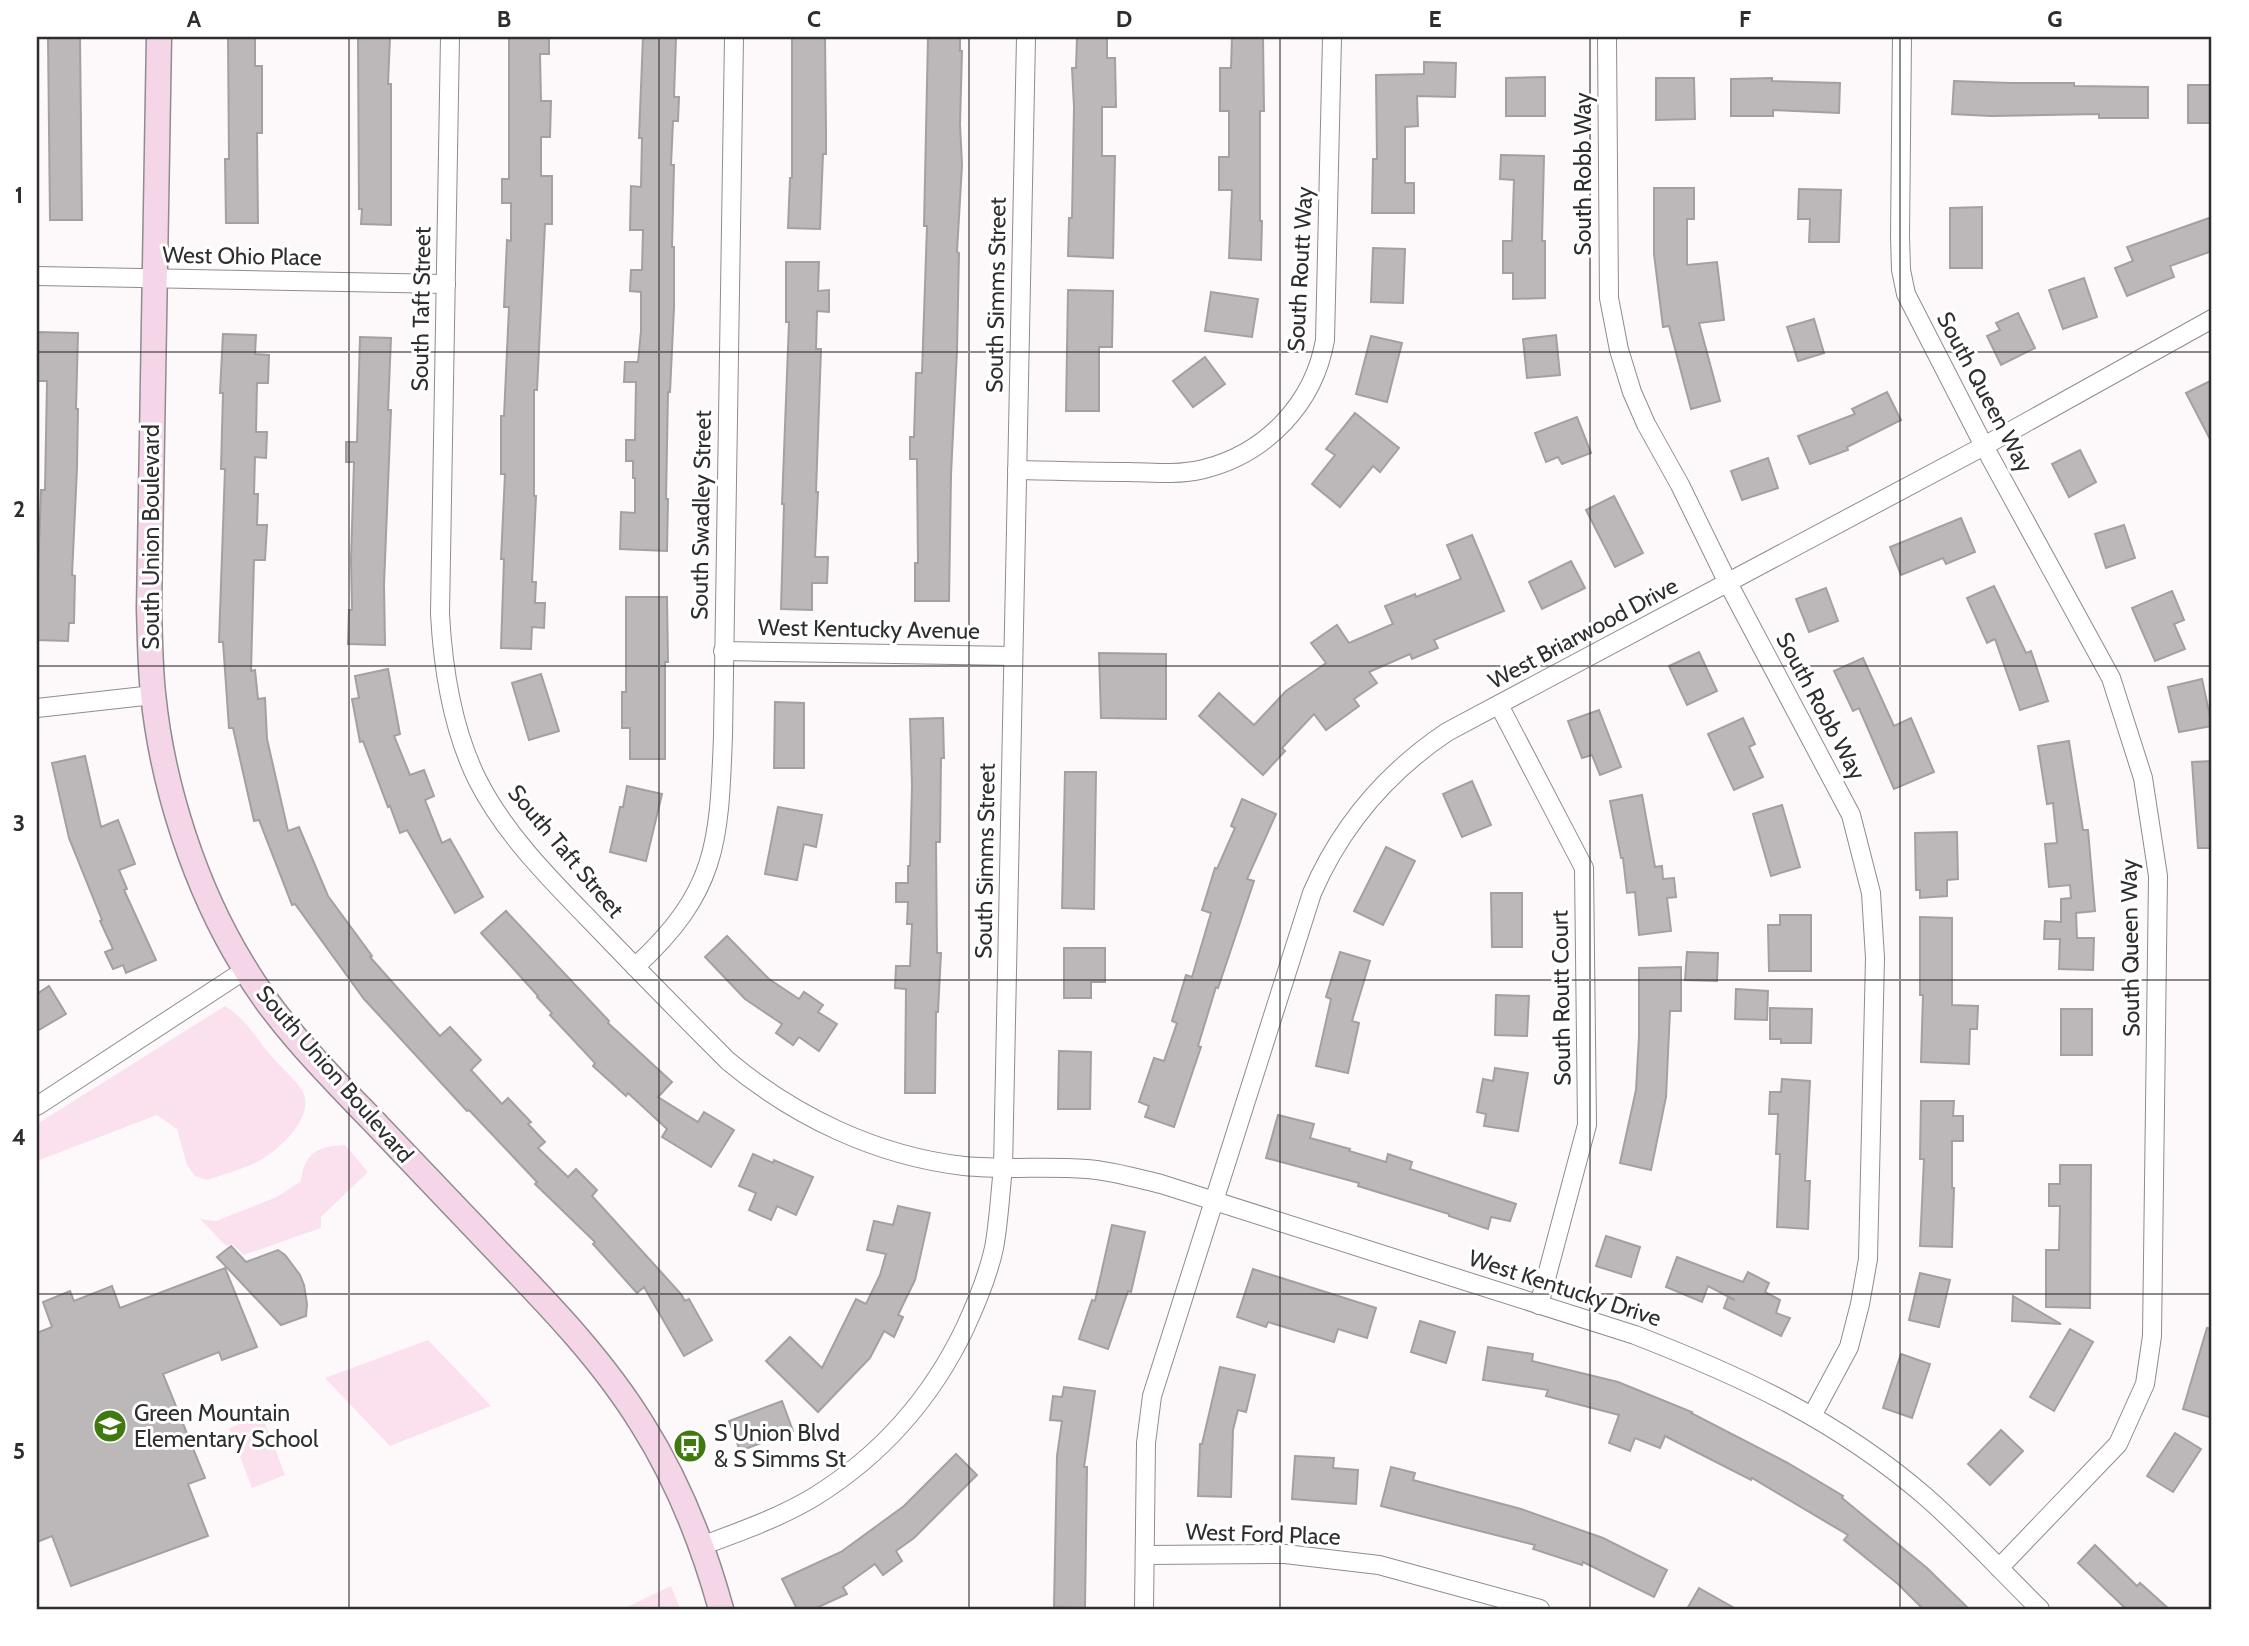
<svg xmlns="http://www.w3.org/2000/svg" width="2249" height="1646" viewBox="0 0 2249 1646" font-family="Cabin,sans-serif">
<rect width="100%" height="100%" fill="#fdf9fb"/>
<!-- green -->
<g fill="#fbe0ee">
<path d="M225 1006C245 1018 257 1039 272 1057 280 1066 300 1084 304 1094 313 1121 275 1154 253 1164 239 1170 222 1175 207 1180L195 1176 187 1165 177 1129 157 1115 37 1161V1124Z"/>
<path d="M345 1145 368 1172 321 1217V1228L244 1255 232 1244 226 1246 200 1219 216 1221 277 1197 301 1181C304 1153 318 1146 345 1145Z"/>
<polygon points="428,1340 491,1406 390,1446 325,1378"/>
<polygon points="262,1415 285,1475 252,1488 229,1428"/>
<polygon points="671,1586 680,1609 623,1609"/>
</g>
<!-- building -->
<g fill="#bcb8ba" stroke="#a3a0a1" stroke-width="2">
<polygon points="48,37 80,37 82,220 50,220"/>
<polygon points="228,37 255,37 255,66 262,66 262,133 257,133 258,223 226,223 225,159 229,159"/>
<polygon points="358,37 390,37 388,84 391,84 391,225 361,224 362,209 359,209"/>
<polygon points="509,37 549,37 549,54 540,54 541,101 551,101 550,137 541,137 541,176 552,176 552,224 545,224 537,390 534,390 534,496 536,496 532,582 536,582 535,603 545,603 544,628 532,627 531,649 501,648 504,559 501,559 505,474 501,474 501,416 504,416 509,307 504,307 507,240 511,241 511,203 502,203 502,179 509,179"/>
<polygon points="643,37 676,37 674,97 679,97 678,121 673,121 671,165 674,165 672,247 674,247 674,307 670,392 668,392 666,499 668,499 667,551 620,549 621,512 635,513 635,478 633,478 633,461 626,461 626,440 635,440 636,382 624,382 625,362 638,362 641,331 641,292 630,291 631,270 642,270 643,230 630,230 631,186 641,187 642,138 639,138"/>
<polygon points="792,37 825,37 826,132 826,154 823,154 820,229 788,228 790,178 792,178"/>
<polygon points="928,37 960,37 960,51 962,51 960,124 962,165 957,252 959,253 957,350 951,475 949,601 915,601 915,563 918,563 917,459 910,459 910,437 914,437 916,373 922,373 927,226 924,226"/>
<polygon points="1077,37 1107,37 1107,58 1115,58 1116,107 1102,107 1102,156 1115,156 1113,258 1068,256 1069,218 1072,218 1074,107 1072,68 1076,68"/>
<polygon points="1232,37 1263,37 1264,111 1260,111 1260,221 1262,221 1261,260 1229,258 1232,190 1219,190 1219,157 1229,157 1229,111 1220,111 1220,68 1231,68"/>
<polygon points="1424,62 1456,63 1455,97 1417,96 1418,126 1405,127 1405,183 1414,183 1414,213 1372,213 1373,159 1377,159 1376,75 1424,74"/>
<polygon points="1545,77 1545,116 1506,116 1506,78"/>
<polygon points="1656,78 1694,78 1695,119 1656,120"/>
<polygon points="1772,78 1772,81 1840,83 1839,113 1773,110 1773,116 1731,116 1731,79"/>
<polygon points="1954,81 2010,83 2074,83 2074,86 2148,87 2148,118 2099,118 2099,114 1991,116 1952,114"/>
<rect x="2188" y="85" width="24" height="38"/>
<polygon points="1501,155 1544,156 1542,241 1545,241 1545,298 1513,299 1513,273 1503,273 1503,241 1512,241 1514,180 1500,179"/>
<polygon points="1654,188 1694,188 1694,219 1687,219 1687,265 1717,262 1724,320 1699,323 1720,401 1691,409 1669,326 1663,327 1654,254"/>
<polygon points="1799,189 1841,190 1839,242 1809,242 1810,219 1798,219"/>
<polygon points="1982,207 1982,268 1950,268 1950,208"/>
<polygon points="2212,217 2212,251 2170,266 2174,277 2127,296 2115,268 2133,261 2127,247"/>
<polygon points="1373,248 1405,249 1403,303 1371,302"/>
<polygon points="786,262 819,262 818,291 829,290 829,312 817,311 816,349 821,349 816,492 818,492 815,557 828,557 827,583 812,583 812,610 781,609 784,504 782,504 789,322 786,322"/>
<polygon points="2084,278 2097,317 2063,329 2049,290"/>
<polygon points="1068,290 1113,291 1112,347 1099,347 1099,411 1066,411"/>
<polygon points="1211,292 1258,299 1252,337 1205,331"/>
<polygon points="2018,313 2035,348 2001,365 1987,336 2000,330 1996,323"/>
<polygon points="1814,319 1824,353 1798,361 1787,327"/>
<polygon points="37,332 78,333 76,409 78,409 77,468 72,575 75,576 74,623 69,623 68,641 37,640 38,574 41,490 45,490 47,381 37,381"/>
<polygon points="223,334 256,335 255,354 269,355 268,383 257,383 256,432 267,432 266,458 255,457 254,494 258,494 257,525 267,525 265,560 254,560 251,671 255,670 258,699 265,698 267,739 288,831 299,827 328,896 372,956 370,957 440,1036 450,1027 481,1060 471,1070 502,1104 508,1098 531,1122 528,1124 545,1142 538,1148 568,1177 576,1169 597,1190 592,1196 681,1294 685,1301 689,1299 712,1340 684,1356 644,1287 637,1293 593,1244 595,1242 535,1184 537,1182 469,1110 467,1111 364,999 295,904 292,905 259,820 254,821 233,728 229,728 223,642 219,642 225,469 221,469 223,393 220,393"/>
<polygon points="1556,335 1560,375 1527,378 1523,339"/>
<polygon points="1371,336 1402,343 1387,402 1356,394"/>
<polygon points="360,337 391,338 388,410 391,410 384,585 385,645 348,644 349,610 352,610 351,560 354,462 346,462 346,442 357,442"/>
<polygon points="1205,357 1225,384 1193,407 1173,381"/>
<polygon points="2212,380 2212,443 2186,393"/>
<polygon points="1887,392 1901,420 1847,447 1848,450 1810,464 1798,436 1855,414 1852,409"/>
<polygon points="1355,413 1399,448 1380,472 1373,466 1340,507 1312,484 1335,455 1326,449"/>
<polygon points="1577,417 1591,453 1562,464 1558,457 1546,462 1535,433"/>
<polygon points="2080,450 2096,482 2069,497 2052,464"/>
<polygon points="1768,458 1778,488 1742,500 1731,471"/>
<polygon points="1614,496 1643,553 1615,567 1586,510"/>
<polygon points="1961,518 1975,552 1946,564 1943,558 1901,575 1890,547"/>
<polygon points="2124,525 2135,558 2106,568 2095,534"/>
<polygon points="1472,535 1504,611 1434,640 1438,648 1412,659 1410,654 1369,672 1377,683 1354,699 1359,706 1326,730 1314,714 1282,748 1285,751 1263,775 1199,716 1219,693 1254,725 1286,691 1326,663 1311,643 1337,625 1349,643 1393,624 1385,606 1415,594 1416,597 1461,579 1447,545"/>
<polygon points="1571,561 1585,588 1542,609 1529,582"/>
<polygon points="1994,586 2026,653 2031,651 2048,701 2020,710 1995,639 1987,643 1967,598"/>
<polygon points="1826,588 1838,621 1809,632 1796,599"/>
<polygon points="2172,591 2184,620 2174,624 2185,649 2155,661 2132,608"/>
<polygon points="626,597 667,597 668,662 665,662 665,759 630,759 630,728 622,728 622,692 626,692"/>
<polygon points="1699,652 1717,691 1687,705 1669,666"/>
<polygon points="1099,653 1166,654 1166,719 1101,718"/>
<polygon points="1863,658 1894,726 1911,718 1934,772 1894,789 1859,708 1853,711 1834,671"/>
<polygon points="388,669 400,734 394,736 410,775 424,770 434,796 425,800 442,843 450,839 483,897 455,913 407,830 400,833 390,806 388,807 363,741 360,742 352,699 359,698 355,676"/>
<polygon points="541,674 559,731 529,740 512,683"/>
<polygon points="2202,679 2212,726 2179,732 2168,687"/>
<polygon points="775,702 804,703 804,768 774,768"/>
<polygon points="1599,710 1621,767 1600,775 1592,755 1582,758 1568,721"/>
<polygon points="943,718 944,758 941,758 940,842 936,842 937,953 941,953 938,1012 936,1012 935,1093 905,1093 906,989 895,988 896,966 910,966 912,924 907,924 908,902 896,902 896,883 908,883 908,866 910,866 912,785 910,719"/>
<polygon points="1743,718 1755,744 1749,747 1763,777 1734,790 1708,734"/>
<polygon points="2069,741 2083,830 2088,830 2095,911 2076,913 2077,938 2094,938 2093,970 2059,969 2060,939 2044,939 2045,921 2061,922 2061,899 2071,898 2070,885 2049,887 2045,844 2057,843 2053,803 2047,804 2038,746"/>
<polygon points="85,756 101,827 118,820 135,864 119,870 127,889 124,890 156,960 126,973 123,965 113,969 105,952 113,949 100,921 102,920 69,838 52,763"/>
<polygon points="2212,761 2212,848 2198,848 2192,762"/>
<polygon points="1065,772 1096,772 1094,909 1062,908"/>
<polygon points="1472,781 1491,825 1462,837 1443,794"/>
<polygon points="627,786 662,794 646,861 610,852 620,807 623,807"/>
<polygon points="1642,795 1655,867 1662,866 1663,879 1674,878 1676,897 1667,898 1671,931 1639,935 1635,892 1627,893 1623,858 1621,858 1610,801"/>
<polygon points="1242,799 1276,814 1247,879 1254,881 1218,988 1216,987 1198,1046 1201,1047 1174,1127 1145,1117 1149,1106 1139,1102 1154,1058 1164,1061 1177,1023 1172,1021 1186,975 1192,977 1211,913 1202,910 1215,868 1217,869 1235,828 1231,826"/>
<polygon points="1782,805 1800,867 1771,876 1753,814"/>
<polygon points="778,807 822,815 816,847 804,844 797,880 765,874"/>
<polygon points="1957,832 1958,879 1947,880 1947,896 1920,898 1920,890 1916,890 1915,833"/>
<polygon points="1386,847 1415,861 1383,925 1354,911"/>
<polygon points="1491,893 1522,893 1522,947 1492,947"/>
<polygon points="506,911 609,1021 608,1023 672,1082 658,1097 698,1122 704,1112 734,1130 711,1167 662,1137 667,1129 628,1093 626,1096 593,1066 595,1063 550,1015 552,1013 537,997 538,996 481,933"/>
<polygon points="1780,915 1811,915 1811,971 1769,971 1768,925 1780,925"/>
<polygon points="1920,917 1952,918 1952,1005 1978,1006 1977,1029 1970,1029 1969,1064 1921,1062 1923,995 1920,995"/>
<polygon points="727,936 769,979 799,999 804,992 823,1005 818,1012 837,1024 819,1051 799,1037 793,1045 776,1033 782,1024 745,999 705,957"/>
<polygon points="1064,948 1105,948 1105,982 1091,982 1091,998 1064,998"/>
<polygon points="1340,952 1370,961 1352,1021 1359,1023 1348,1073 1316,1066 1331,999 1326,997"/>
<polygon points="1687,952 1718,953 1717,981 1685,980"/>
<polygon points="1681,967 1681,1011 1670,1011 1666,1097 1651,1170 1620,1163 1636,1090 1639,1036 1639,968"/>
<polygon points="49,986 66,1014 37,1031 37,994"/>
<polygon points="1736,989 1768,991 1767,1020 1735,1019"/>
<polygon points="1496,995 1529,996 1527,1036 1495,1035"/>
<polygon points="1770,1008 1812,1009 1811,1043 1781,1043 1781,1039 1770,1039"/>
<rect x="2061" y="1009" width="31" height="46"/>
<polygon points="1059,1051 1091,1052 1090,1109 1058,1109"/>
<polygon points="1495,1068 1528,1073 1518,1131 1484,1126 1486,1114 1477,1112 1483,1079 1493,1081"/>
<polygon points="1782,1079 1810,1081 1805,1181 1810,1181 1808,1229 1777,1227 1780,1154 1776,1154 1778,1114 1769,1114 1770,1092 1781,1092"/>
<polygon points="1921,1101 1954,1101 1953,1116 1963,1116 1963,1141 1952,1141 1952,1188 1954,1188 1952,1247 1920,1246 1924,1159 1920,1159"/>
<polygon points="1278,1115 1314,1124 1310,1138 1350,1149 1349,1151 1386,1162 1388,1154 1412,1162 1410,1169 1516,1204 1510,1221 1491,1217 1488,1229 1449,1216 1449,1214 1358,1186 1359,1183 1266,1158"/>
<polygon points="753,1154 773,1163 774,1160 813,1177 796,1215 777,1206 771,1220 749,1210 756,1193 739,1186"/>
<polygon points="2060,1165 2091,1165 2090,1308 2046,1307 2046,1250 2059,1250 2060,1206 2049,1206 2049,1184 2060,1184"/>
<polygon points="898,1206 930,1213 915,1280 898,1315 903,1317 894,1337 884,1331 870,1358 818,1412 766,1361 790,1337 822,1368 856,1299 866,1304 880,1275 886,1254 867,1250 874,1221 893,1225"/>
<polygon points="1112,1225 1145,1232 1131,1292 1128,1291 1108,1349 1079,1339 1092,1300 1095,1301"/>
<polygon points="1606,1236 1640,1247 1631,1277 1596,1266"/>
<polygon points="231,1246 246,1262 278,1250 285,1255 300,1275 304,1285 307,1304 306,1316 281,1325 217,1257"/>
<polygon points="1677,1257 1743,1282 1748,1272 1769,1283 1765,1292 1780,1300 1776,1313 1790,1318 1781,1336 1724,1308 1728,1297 1735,1300 1708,1286 1702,1302 1666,1287"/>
<polygon points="225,1268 257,1347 222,1360 219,1352 163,1374 205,1478 188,1484 208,1536 71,1586 52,1536 37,1542 37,1333 52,1327 43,1302 70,1291 74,1301 112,1286 120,1308"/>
<polygon points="1253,1269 1376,1308 1367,1338 1338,1329 1334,1342 1268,1322 1266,1327 1237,1317"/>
<polygon points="1920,1273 1950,1280 1939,1327 1909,1320"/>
<polygon points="2013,1296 2061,1324 2012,1321"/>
<polygon points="1420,1321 1455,1332 1446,1363 1411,1352"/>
<polygon points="2207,1328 2212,1329 2212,1418 2183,1409"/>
<polygon points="2070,1329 2093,1342 2054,1411 2030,1397"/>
<polygon points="1488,1347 1533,1354 1532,1361 1618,1382 1692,1412 1691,1413 1788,1463 1843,1496 1842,1498 1927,1568 1969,1609 1923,1609 1898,1584 1844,1540 1848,1535 1752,1478 1751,1480 1665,1436 1660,1448 1635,1438 1630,1451 1609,1443 1619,1415 1546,1396 1548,1390 1483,1380"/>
<polygon points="1901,1354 1930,1364 1912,1418 1883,1408"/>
<polygon points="1220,1367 1255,1375 1246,1412 1238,1410 1233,1430 1231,1497 1198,1496 1200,1444 1202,1444"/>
<polygon points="1064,1387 1095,1391 1084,1467 1087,1467 1085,1608 1054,1607 1057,1456 1062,1421 1050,1420 1053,1396 1062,1397"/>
<polygon points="782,1401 793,1431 740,1451 729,1421"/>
<polygon points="2001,1430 2023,1451 1990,1485 1968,1464"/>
<polygon points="2175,1433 2201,1449 2173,1492 2147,1476"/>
<polygon points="956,1454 977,1475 914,1538 896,1551 902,1561 883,1575 875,1564 843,1587 847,1594 814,1609 797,1609 782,1579 841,1552 904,1506"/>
<polygon points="1295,1456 1334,1458 1333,1468 1358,1470 1356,1504 1292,1499"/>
<polygon points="1391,1467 1415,1473 1413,1480 1521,1509 1603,1538 1667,1570 1654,1597 1583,1562 1582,1565 1533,1549 1535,1545 1381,1506"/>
<polygon points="2095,1545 2137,1586 2140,1583 2169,1609 2126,1609 2078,1563"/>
<polygon points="1699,1588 1736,1609 1687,1609"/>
</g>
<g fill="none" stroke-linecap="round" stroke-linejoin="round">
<defs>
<g id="street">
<path d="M450 37 440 614C443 670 452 728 477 779 503 831 546 875 586 916 633 965 680 1013 728 1061 795 1117 877 1156 964 1166 1005 1170 1046 1166 1087 1169 1112 1171 1136 1178 1161 1184L1635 1335C1743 1377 1837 1420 1926 1497 1966 1532 2002 1572 2040 1609"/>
<polyline points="1607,37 1609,298 1619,350 1632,392 1646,424 1680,485 1728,583 1851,815 1871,893 1875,958 1868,1259 1860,1304 1849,1347 1812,1416"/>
<polyline points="1902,37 1900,236 1901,270 1906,294 1984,446 2111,678 2143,778 2158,876 2152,1336 2145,1384 2118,1444 1999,1568"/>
<polyline points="37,276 446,284"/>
<path d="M1017 470C1055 471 1092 472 1130 472 1154 473 1180 475 1204 469 1267 453 1314 403 1325 340L1332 37"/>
<polyline points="723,651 1013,656"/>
<polyline points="1499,705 1584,868 1587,1125 1539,1305"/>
<polyline points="37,708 153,695"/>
<path d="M635 967C718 891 719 842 723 736L734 37"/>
<polyline points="37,1106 245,970"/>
<path d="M701 1546C739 1532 779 1518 814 1497 880 1456 931 1399 965 1328 977 1302 988 1276 994 1248 999 1221 1000 1194 1003 1168L1026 37"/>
<polyline points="1145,1555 1285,1554 1379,1565 1540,1609"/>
<path d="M1144 1609 1146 1443 1152 1396 1312 893C1341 826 1386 773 1447 732L1984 446 2212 319"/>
</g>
<path id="secondary" d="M159 37 149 609C150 637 150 665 153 693 162 785 195 888 244 967 279 1026 331 1077 378 1126 419 1169 460 1212 501 1255 552 1308 603 1361 642 1424 678 1481 703 1544 721 1609"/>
</defs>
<!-- street casing -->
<use href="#street" stroke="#8f8c8e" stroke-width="20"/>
<!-- secondary casing -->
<use href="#secondary" stroke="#8f8c8e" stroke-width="27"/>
<!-- street -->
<use href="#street" stroke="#fff" stroke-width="18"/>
<!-- secondary -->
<use href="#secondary" stroke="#f4d6e8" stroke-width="24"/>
</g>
<!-- grid -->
<path fill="none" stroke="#2f2e2e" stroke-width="2" stroke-opacity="0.55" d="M349 37V1609M659 37V1609M969 37V1609M1280 37V1609M1590 37V1609M1900 37V1609M37 352H2212M37 666H2212M37 980H2212M37 1294H2212"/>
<!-- icons -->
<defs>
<symbol id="school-disc" viewBox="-11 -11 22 22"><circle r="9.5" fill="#40790d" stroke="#fff"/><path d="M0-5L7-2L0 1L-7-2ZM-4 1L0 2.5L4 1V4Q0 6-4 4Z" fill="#fff"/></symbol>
<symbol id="bus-disc" viewBox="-11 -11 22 22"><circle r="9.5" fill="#40790d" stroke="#fff"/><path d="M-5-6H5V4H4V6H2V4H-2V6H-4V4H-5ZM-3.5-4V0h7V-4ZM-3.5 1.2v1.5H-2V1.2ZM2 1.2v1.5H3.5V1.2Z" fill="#fff"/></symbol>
</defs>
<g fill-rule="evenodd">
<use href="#school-disc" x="91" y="1407" width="38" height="38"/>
<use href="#bus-disc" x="671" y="1427" width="38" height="38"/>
</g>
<g text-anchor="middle" stroke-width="6" stroke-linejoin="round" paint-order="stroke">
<!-- street labels -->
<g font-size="23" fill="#2f2e2e" stroke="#fff">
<text transform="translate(1583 174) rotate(-90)" y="8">South Robb Way</text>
<text transform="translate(242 256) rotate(1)" y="8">West Ohio Place</text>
<text transform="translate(1300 269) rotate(-87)" y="8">South Routt Way</text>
<text transform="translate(996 295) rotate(-89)" y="8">South Simms Street</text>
<text transform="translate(421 309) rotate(-89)" y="8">South Taft Street</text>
<text transform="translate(1985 392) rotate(62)" y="8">South Queen Way</text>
<text transform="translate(701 515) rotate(-89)" y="8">South Swadley Street</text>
<text transform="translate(151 537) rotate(-90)" y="8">South Union Boulevard</text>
<text transform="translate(869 629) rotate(1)" y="8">West Kentucky Avenue</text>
<text transform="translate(1583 633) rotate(-28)" y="8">West Briarwood Drive</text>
<text transform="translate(1821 706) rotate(62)" y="8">South Robb Way</text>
<text transform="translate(566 851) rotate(50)" y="8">South Taft Street</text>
<text transform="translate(985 861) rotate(-89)" y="8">South Simms Street</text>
<text transform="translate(2130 948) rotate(-91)" y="8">South Queen Way</text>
<text transform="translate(1561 998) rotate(-91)" y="8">South Routt Court</text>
<text transform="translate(335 1074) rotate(49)" y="8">South Union Boulevard</text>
<text transform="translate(1565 1288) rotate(18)" y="8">West Kentucky Drive</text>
<text transform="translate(1263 1534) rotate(2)" y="8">West Ford Place</text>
</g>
<!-- poi labels -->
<g font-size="23" fill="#2f2e2e" stroke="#fff" text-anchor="start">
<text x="134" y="1421">Green Mountain<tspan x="134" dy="26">Elementary School</tspan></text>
<text x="714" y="1441">S Union Blvd<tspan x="714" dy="26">&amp; S Simms St</tspan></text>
</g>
</g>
<!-- border -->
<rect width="2249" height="1646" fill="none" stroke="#ffffff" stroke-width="77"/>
<rect x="38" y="38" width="2172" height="1570" fill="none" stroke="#2f2e2e" stroke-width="2.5"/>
<g font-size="23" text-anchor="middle" font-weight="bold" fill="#2f2e2e">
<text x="194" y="27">A</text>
<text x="504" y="27">B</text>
<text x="814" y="27">C</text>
<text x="1124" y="27">D</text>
<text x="1435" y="27">E</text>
<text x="1745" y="27">F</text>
<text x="2055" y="27">G</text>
<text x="19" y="203">1</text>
<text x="19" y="517">2</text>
<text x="19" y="831">3</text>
<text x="19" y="1145">4</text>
<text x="19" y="1459">5</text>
</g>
</svg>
